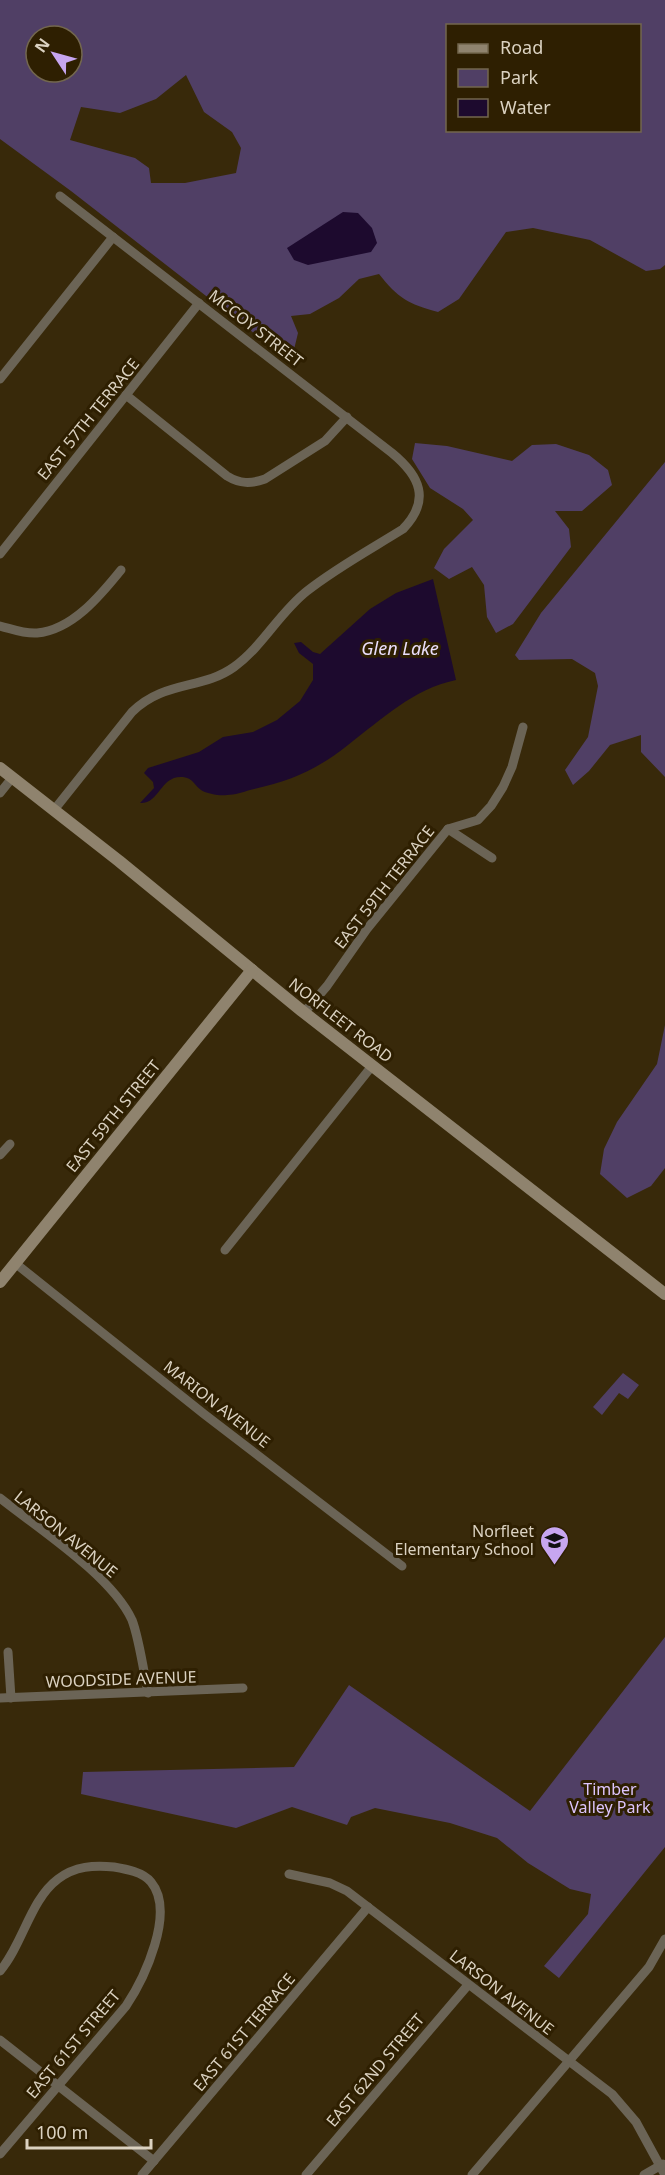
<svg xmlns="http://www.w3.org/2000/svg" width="665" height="2175" viewBox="0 0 665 2175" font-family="'Noto Sans',sans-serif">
<rect width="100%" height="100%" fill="#38290a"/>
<!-- green -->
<g fill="#503f65" fill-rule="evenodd">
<path d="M0 0H665V265L660 269 646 271 590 240 533 228 506 232 459 299 438 312C408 304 398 298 379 274L359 279 339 298 310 314 291 316 298 333 291 362 71 191 0 139ZM448 26H640V130H448ZM36 36H72V72H36ZM186 75 204 112 232 132 241 148 236 173 185 183H151L149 168 135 158 70 140 81 107 120 113 156 99Z"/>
<polygon points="415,443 447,446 512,461 532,445 556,444 589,455 608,470 612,485 582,511 555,511 569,529 571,547 513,624 496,633 487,617 484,585 472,567 449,579 434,568 444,549 473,520 463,509 430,488 412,459"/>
<polygon points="665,462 665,777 641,752 641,735 610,745 589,771 573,785 565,770 588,737 598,686 595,673 572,659 519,660 515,655 541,613"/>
<polygon points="665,1025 665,1168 651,1186 627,1198 600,1174 604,1149 617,1122 657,1064"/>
<polygon points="623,1373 639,1385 628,1399 619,1393 602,1415 593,1407"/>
<polygon points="665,1637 665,1847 559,1978 544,1966 588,1914 591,1894 570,1889 528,1863 497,1838 450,1823 375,1808 351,1817 347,1825 292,1807 236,1828 81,1794 83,1772 294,1767 349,1685 530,1811"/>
</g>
<!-- water -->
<g fill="#1d0a2e">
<polygon points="343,212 358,213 372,228 377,243 371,252 308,265 294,260 287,248"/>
<path d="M433 579 456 680C413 689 382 719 348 745 315 771 290 781 250 790 243 792 235 795 227 795 220 796 207 794 201 790 194 785 193 778 183 777 160 775 160 804 140 803L154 788 153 782 144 773 148 768 199 752 223 737 253 732 277 720 300 701 313 680V664L299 653 294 643 301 642 313 652 320 654 370 609 396 593Z"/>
</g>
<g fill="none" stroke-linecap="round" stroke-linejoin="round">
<!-- street -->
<g stroke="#6b6456" stroke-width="9">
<polyline points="0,379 113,237"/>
<path d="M126 395 227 476C240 484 251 484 265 479L325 441 347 417"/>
<polyline points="0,554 199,303"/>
<path d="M0 626C12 629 24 634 37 633 72 630 100 596 121 570"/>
<polyline points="0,793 12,778"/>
<path d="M54 810 132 712C165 680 202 690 234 667 263 646 279 613 307 591 336 568 371 549 403 529 431 500 420 476 392 453L60 196"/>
<polyline points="448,829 492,858"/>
<polyline points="302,1011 308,1008 327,986 367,929 448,829 478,820 491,806 503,787 512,767 523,727"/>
<polyline points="0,1155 10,1144"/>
<polyline points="225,1250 372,1066"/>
<polyline points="15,1263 204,1414 402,1566"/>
<path d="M0 1498C39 1529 112 1576 132 1620 139 1638 144 1673 148 1693"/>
<polyline points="8,1652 11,1698"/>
<polyline points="0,1698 243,1688"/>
<polyline points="289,1874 330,1883 347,1891 612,2094 636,2122 665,2175"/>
<path d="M0 1971C23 1944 30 1900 58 1879 75 1866 94 1865 114 1867 126 1869 143 1872 151 1882 176 1912 144 1979 126 2006L0 2154"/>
<polyline points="0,2040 154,2161"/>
<polyline points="142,2175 368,1907"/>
<polyline points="306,2175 468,1985"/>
<polyline points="472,2175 649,1967 665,1939"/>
<polyline points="644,2175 663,2164"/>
</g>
<!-- secondary -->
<g stroke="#8f836e" stroke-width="12">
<polyline points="0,768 119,861 302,1011 665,1294"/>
<polyline points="0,1282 252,970"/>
</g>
</g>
<!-- icons -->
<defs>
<symbol id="school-pin" viewBox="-11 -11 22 30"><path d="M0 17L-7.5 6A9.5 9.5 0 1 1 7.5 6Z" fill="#c7a6f0" stroke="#2e1f01"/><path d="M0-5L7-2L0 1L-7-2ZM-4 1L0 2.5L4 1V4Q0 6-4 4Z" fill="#111"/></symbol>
</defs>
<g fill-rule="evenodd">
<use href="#school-pin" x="538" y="1524" width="33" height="45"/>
</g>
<g text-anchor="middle" stroke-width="6" stroke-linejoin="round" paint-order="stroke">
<!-- street labels -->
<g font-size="16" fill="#dbd2c1" stroke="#2e1f01">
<text transform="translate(256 328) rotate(38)" y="6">MCCOY STREET</text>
<text transform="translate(88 419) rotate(-51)" y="6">EAST 57TH TERRACE</text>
<text transform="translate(384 887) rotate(-52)" y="6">EAST 59TH TERRACE</text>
<text transform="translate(341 1020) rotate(38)" y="6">NORFLEET ROAD</text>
<text transform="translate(113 1116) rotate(-51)" y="6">EAST 59TH STREET</text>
<text transform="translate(217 1404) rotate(38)" y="6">MARION AVENUE</text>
<text transform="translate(66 1534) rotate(39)" y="6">LARSON AVENUE</text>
<text transform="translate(121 1679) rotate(-2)" y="6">WOODSIDE AVENUE</text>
<text transform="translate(502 1992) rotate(38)" y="6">LARSON AVENUE</text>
<text transform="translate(244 2032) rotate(-50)" y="6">EAST 61ST TERRACE</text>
<text transform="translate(73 2044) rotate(-50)" y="6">EAST 61ST STREET</text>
<text transform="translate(375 2070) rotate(-50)" y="6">EAST 62ND STREET</text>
</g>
<!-- poi labels -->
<g font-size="16" fill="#dbd2c1" stroke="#2e1f01" text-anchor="end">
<text x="534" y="1537">Norfleet<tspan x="534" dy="18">Elementary School</tspan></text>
</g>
<!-- park labels -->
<g font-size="16" fill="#ddc5fd" stroke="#2e1f01">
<text x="610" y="1795">Timber<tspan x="610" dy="18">Valley Park</tspan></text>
</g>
<!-- water labels -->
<g font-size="18" font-style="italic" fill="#eadefb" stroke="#2e1f01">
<text x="400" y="655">Glen Lake</text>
</g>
</g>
<!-- legend -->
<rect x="446" y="24" width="195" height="108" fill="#2e1f01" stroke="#73674e" stroke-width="1.5"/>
<rect x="458" y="44" width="30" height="9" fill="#8f836e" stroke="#73674e" stroke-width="1.5"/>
<text x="500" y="54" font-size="18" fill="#dbd2c1">Road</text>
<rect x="458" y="69" width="30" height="18" fill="#503f65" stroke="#73674e" stroke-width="1.5"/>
<text x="500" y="84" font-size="18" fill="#dbd2c1">Park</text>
<rect x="458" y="99" width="30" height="18" fill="#1d0a2e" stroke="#73674e" stroke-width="1.5"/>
<text x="500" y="114" font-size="18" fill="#dbd2c1">Water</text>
<!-- north arrow -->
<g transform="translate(54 54) rotate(306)"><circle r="28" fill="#2e1f01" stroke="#73674e" stroke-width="1.5"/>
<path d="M0-4.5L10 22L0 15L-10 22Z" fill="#c7a6f0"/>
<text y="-9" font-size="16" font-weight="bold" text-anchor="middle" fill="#dbd2c1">N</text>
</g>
<!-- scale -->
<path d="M27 2139v9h124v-9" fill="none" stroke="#dbd2c1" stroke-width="3"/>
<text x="36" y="2139" font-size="18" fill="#dbd2c1" stroke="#2e1f01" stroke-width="4.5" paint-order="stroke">100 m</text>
</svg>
